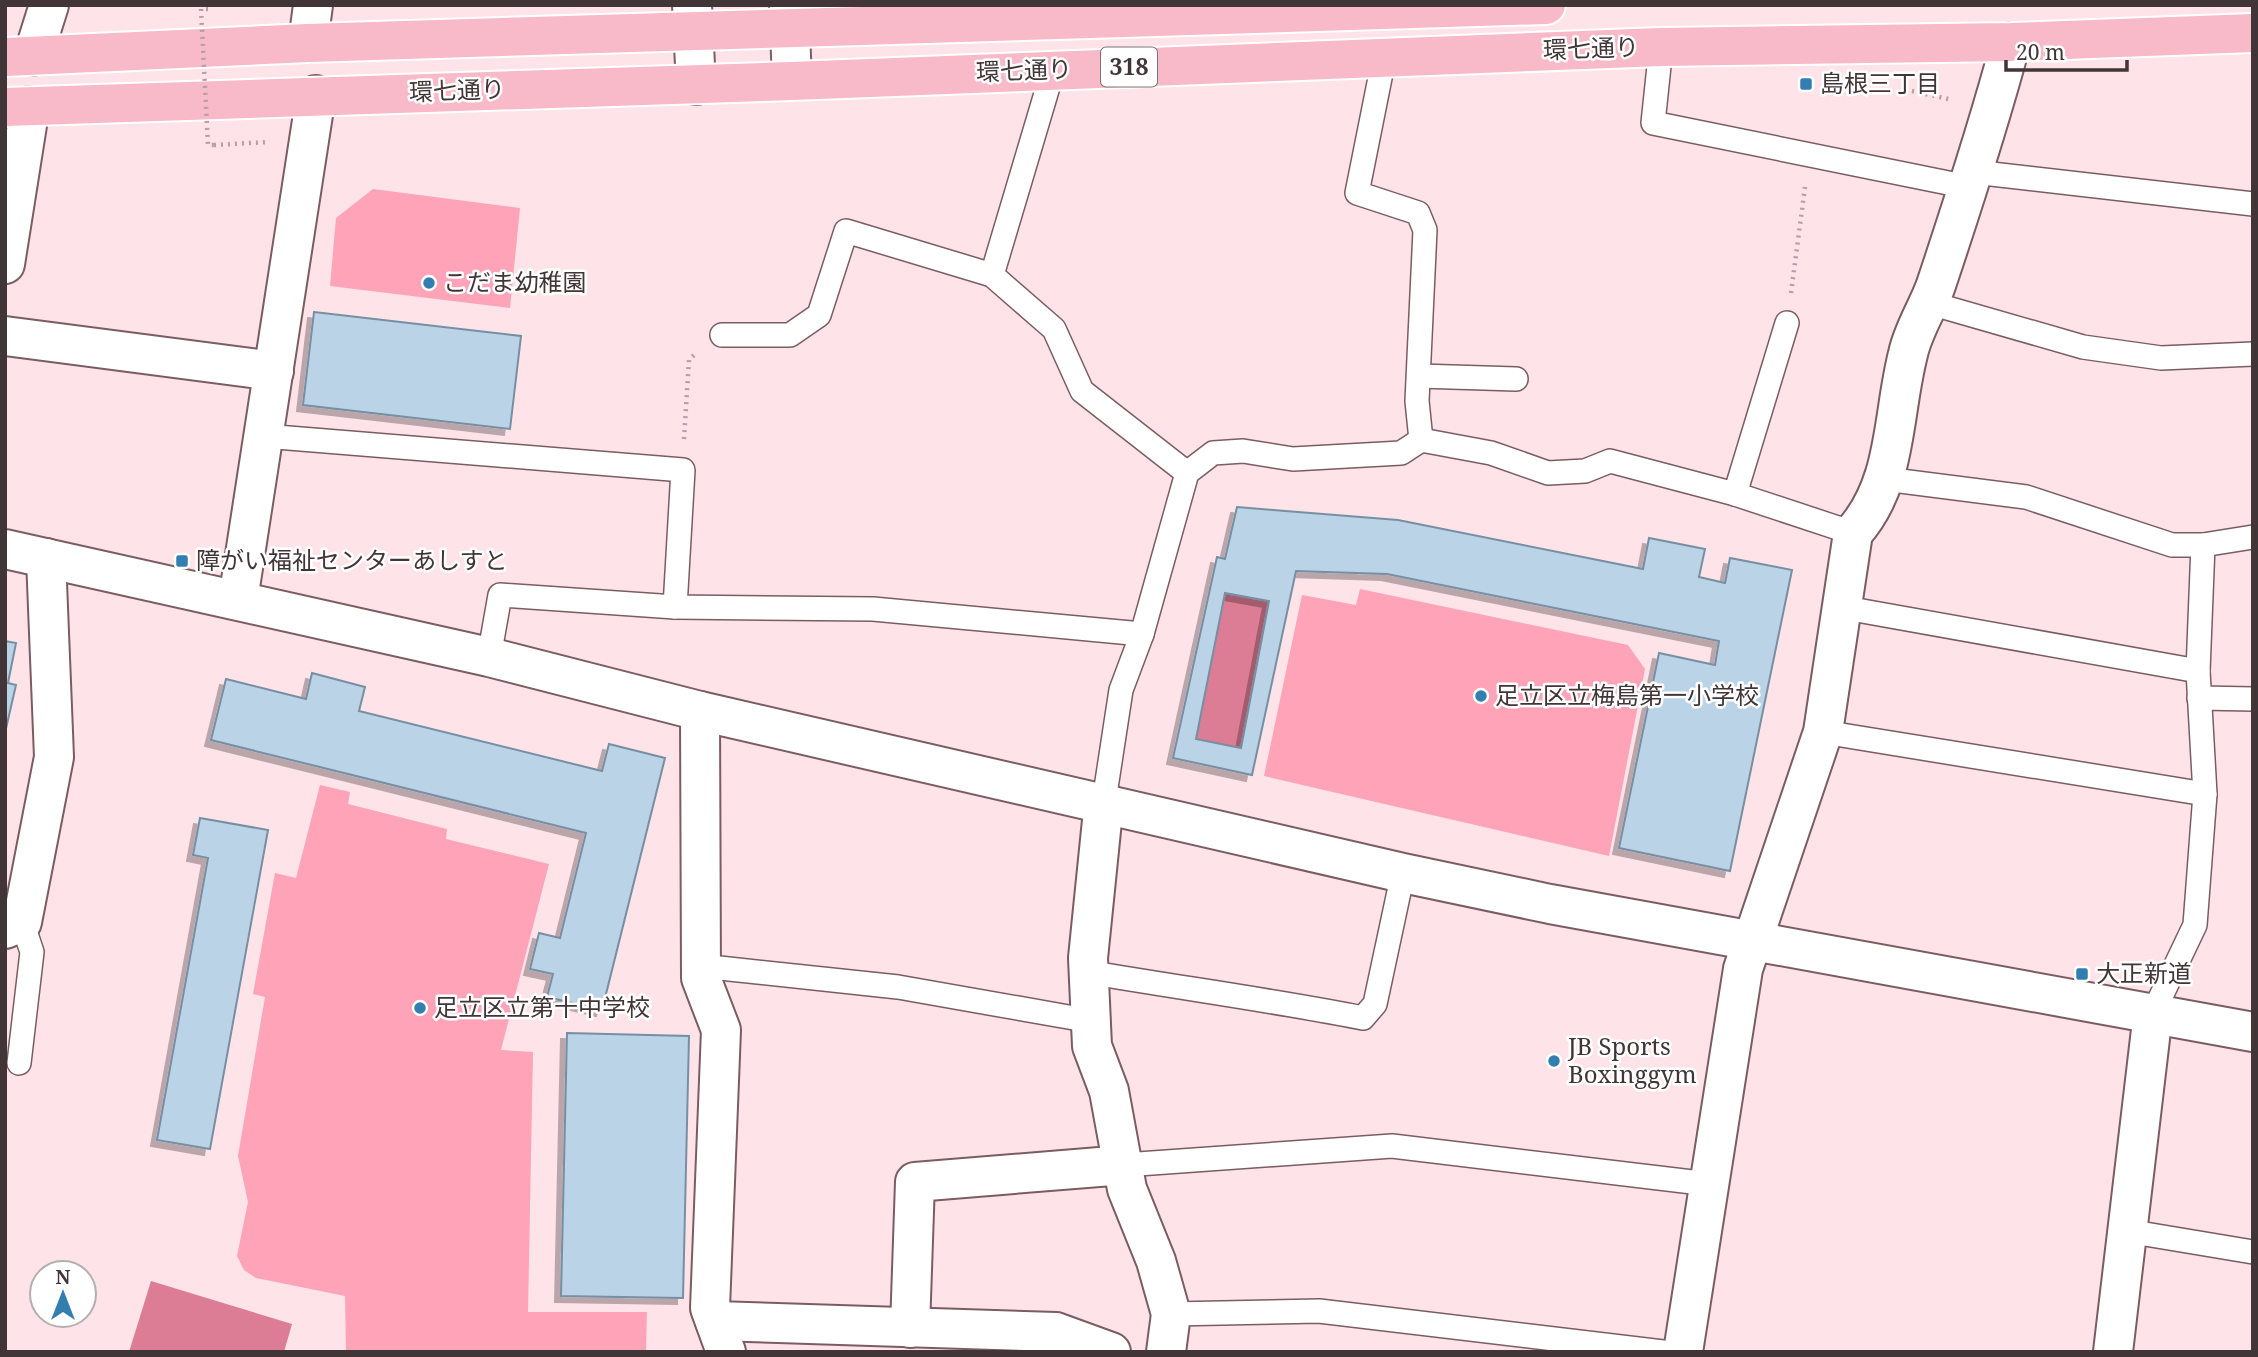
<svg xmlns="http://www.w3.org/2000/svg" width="2258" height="1357" viewBox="0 0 2258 1357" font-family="'Noto Serif','Noto Sans JP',serif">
<defs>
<filter id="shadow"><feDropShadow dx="-6" dy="6" stdDeviation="0" flood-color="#0004"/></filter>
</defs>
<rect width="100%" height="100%" fill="#fee3e8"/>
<!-- green -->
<g fill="#fea3b8">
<polygon points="373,189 520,208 510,308 330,286 336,218"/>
<polygon points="1360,589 1628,645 1645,669 1609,856 1264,776 1302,595 1356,605"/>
<polygon points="320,785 350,792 348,804 447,829 446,839 549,864 501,1050 533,1052 528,1312 647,1312 646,1352 346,1352 345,1296 256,1278 244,1270 237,1256 248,1202 238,1156 265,997 253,994 275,873 296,878"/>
</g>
<!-- water -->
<g fill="#dc7d95">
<polygon points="1225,593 1269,601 1241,748 1196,739"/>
<polygon points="151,1281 292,1324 284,1352 129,1352"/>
</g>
<!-- building -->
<g fill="#bad3e7" stroke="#778fa2" stroke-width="2" fill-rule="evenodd" filter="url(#shadow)">
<polygon points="314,312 521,336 510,429 303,405"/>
<path d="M1237 507 1398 520 1643 569 1649 538 1705 549 1699 577 1725 583 1730 558 1792 570 1730 871 1619 848 1659 653 1715 665 1719 641 1387 574 1296 571 1252 775 1173 758 1217 557 1225 559ZM1225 593 1269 601 1241 748 1196 739Z"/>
<polygon points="5,641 16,643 8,683 16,685 5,733"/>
<polygon points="312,673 365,687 359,711 602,771 609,744 665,758 602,1010 547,997 553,974 530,969 539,933 560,938 586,833 211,740 226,679 306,699"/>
<polygon points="200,818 268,830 210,1149 157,1140 208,858 193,855"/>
<polygon points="567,1033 689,1036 683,1298 561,1296"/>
</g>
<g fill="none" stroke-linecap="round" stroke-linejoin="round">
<defs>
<g id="service">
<polyline points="1661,47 1653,123 1968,187"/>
<polyline points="1384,58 1357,193 1418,213 1425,230 1417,401 1421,440"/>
<polyline points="1974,172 2253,204"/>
<polyline points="992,275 1053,70"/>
<polyline points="1930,303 2083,347 2161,358 2253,354"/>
<polyline points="722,335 790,335 819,315 846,231 992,275 1054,329 1082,391 1187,473"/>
<polyline points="1419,376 1516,379"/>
<polyline points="264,436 683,470 675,607"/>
<polyline points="1885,479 2026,497 2172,545 2203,545 2253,537"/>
<polyline points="1735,494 1787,323"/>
<polyline points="1840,607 2198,671"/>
<polyline points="489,657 500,595 675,607 873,609 1142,634"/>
<polyline points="2199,698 2253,699"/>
<polyline points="1823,732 2205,794"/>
<polyline points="1104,801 1121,690 1142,634 1187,473 1213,453 1243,451 1293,459 1401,453 1421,440 1491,453 1548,473 1585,471 1610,461 1735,494 1853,533"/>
<polyline points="701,966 898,987 1091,1021"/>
<path d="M1088 972C1180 988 1272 1000 1363 1018L1375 1004 1403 873"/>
<polyline points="2153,1013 2195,925 2205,794 2198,671 2203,545"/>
<polyline points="19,1063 32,952 22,922"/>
<polyline points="1124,1165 1392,1146 1709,1184"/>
<polyline points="2127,1231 2253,1252"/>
<polyline points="1171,1314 1319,1311 1663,1352"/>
</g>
<g id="minor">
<polyline points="308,43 313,5"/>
<polyline points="33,56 49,5"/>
<polyline points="5,264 30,106"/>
<polyline points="5,336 274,371"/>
<polyline points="238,600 316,95"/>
<polyline points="700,711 701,978 721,1030 710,1308 726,1352"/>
<polyline points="1104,801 1088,958 1092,1046 1109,1091 1127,1189 1156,1261 1171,1314 1166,1352"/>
<polyline points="5,929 22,922 54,757 46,558"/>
<polyline points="715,1321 1056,1332 1111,1352"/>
<polyline points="910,1328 915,1182 1124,1165"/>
<path d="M1683 1352 1743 969 1823 732 1853 533C1898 483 1892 416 1908 354 1913 330 1928 308 1936 285 1963 204 1989 124 2011 42"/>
<polyline points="2113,1352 2153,1013"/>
</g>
<g id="tertiary">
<polyline points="692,5 696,85"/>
<polyline points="789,5 792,81"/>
<polyline points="5,549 489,657 700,711 1403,873 1550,904 2253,1032"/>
</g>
<g id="primary">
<polyline points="5,57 308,43 1546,5"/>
<polyline points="5,107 792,81 1661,47 2011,42 2253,33"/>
</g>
</defs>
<!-- service casing -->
<use href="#service" stroke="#7a5d63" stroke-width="26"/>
<!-- minor casing -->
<use href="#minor" stroke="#7a5d63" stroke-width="42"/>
<!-- tertiary casing -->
<use href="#tertiary" stroke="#7a5d63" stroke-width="42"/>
<!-- primary casing -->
<use href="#primary" stroke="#fff" stroke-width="42"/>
<!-- path -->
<g stroke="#b59fa4" stroke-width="4.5" stroke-dasharray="2 5" stroke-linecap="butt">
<polyline points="1912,91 1953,100"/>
<polyline points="214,145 269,142"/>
<polyline points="1791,293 1805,187"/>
<polyline points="684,439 689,360 696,353"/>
</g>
<!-- service -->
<use href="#service" stroke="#fff" stroke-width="23"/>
<!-- minor -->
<use href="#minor" stroke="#fff" stroke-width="38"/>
<!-- tertiary -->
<use href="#tertiary" stroke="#fff" stroke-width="38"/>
<!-- primary -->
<use href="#primary" stroke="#f8b9c8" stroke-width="38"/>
<!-- path-bridge -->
<polyline stroke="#b59fa4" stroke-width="4.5" stroke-dasharray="2 5" stroke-linecap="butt" points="208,9 201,9 208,145 214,145"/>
</g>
<!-- markers -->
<g fill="#337eb1" stroke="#fff" stroke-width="2.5">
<rect x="1799" y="77" width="14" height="14" rx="3.5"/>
<circle cx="429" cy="283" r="7"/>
<rect x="175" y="554" width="14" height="14" rx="3.5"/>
<circle cx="1481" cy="696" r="7"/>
<rect x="2075" y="967" width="14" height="14" rx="3.5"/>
<circle cx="420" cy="1008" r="7"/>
<circle cx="1554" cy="1061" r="7"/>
</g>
<g text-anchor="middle" stroke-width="5" stroke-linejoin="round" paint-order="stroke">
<!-- shield labels -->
<rect fill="#fff" stroke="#7b7274" stroke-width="2" x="1101" y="47.5" width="56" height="39" rx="5"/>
<g font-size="23" font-weight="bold" fill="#423538">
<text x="1129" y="75">318</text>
</g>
<!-- street labels -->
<g font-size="24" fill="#423538" stroke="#fff">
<text transform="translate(1591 49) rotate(-2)" y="8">環七通り</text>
<text transform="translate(1024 71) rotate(-2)" y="8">環七通り</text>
<text transform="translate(457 91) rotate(-2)" y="8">環七通り</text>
</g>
<!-- poi labels -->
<g font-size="24" fill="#423538" stroke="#fff" text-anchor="start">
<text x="1820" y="92">島根三丁目</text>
<text x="443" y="291">こだま幼稚園</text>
<text x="196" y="569">障がい福祉センターあしすと</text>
<text x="1495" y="704">足立区立梅島第一小学校</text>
<text x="2096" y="982">大正新道</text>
<text x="434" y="1016">足立区立第十中学校</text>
<text x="1568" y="1055">JB Sports<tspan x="1568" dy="28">Boxinggym</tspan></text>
</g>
</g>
<!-- border -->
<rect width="2258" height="1357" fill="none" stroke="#423538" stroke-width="14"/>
<!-- north arrow -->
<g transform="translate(63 1294)"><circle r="33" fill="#ffffff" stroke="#b3aeaf" stroke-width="2"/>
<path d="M0-5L12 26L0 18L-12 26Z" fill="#337eb1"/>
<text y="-10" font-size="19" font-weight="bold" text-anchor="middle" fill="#423538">N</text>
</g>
<!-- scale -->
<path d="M2006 60v10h121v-10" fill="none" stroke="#423538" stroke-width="3.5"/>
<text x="2016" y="60" font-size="21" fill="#423538" stroke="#ffffff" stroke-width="5" paint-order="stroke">20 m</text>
</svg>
